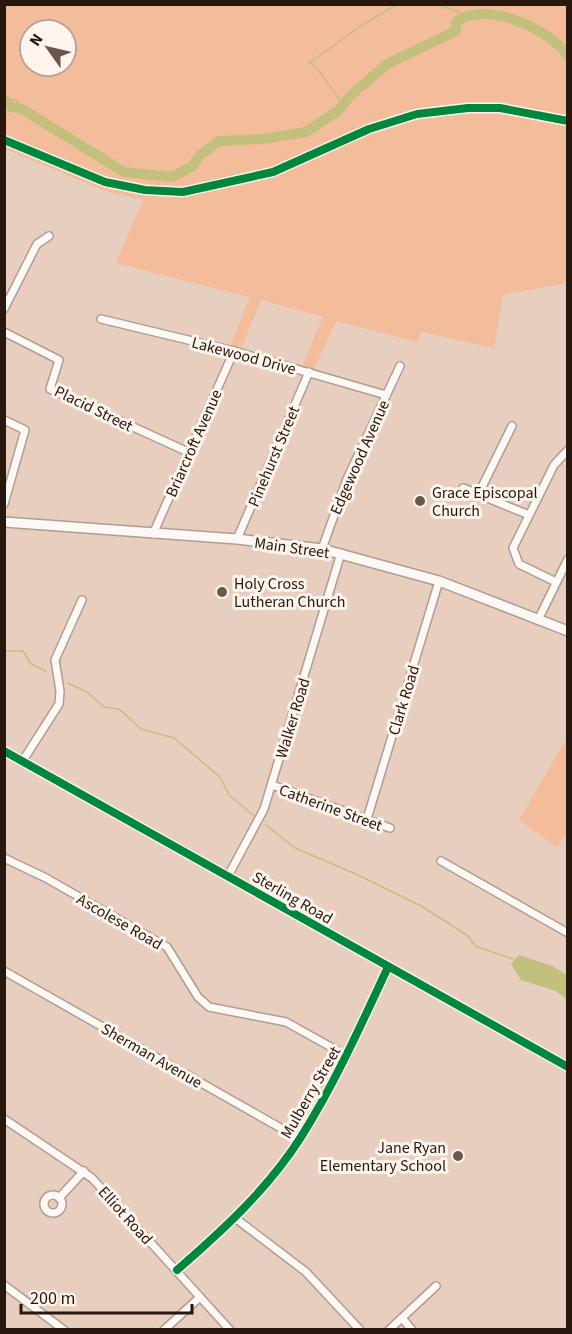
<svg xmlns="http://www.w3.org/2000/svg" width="572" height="1334" viewBox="0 0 572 1334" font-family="'Source Sans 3',sans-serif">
<rect width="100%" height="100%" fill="#e8cebe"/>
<!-- green -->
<g fill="#f3bc9a" fill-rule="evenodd">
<path d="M5 4 567 5V283L503 295 494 348 422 332 417 342 336 321 314 369 303 365 323 317 261 300 241 349 230 346 250 297 116 263 143 200 105 191 5 149ZM30 30H66V66H30Z"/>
<polygon points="567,738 567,833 557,847 519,820"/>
</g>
<!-- water -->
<polygon fill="#c3c07d" points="519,955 552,966 567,975 567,1000 556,991 521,980 511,964"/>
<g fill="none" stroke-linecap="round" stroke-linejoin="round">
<!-- stream -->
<g stroke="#c3c07d" stroke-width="1.5">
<polyline points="437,4 466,15"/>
<polyline points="308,61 316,67 343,104"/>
<polyline points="311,62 362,25 398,4"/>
<polyline points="5,99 16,100 22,109"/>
<polyline points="4,651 23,651 31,664 46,671"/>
<polyline points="68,683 87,692 104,707 119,709 141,729 174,738 220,777 229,795 253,815"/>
<polyline points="266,825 295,848 356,874 423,907 468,936 475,946 513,959"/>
</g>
<!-- river -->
<path stroke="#c3c07d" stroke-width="10" d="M4 99 11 107 22 109 124 172 172 177 193 166 199 156 219 141 263 139 306 132 339 110 350 96 387 64 456 31V22C485 0 549 28 568 56"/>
<defs>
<g id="minor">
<polyline points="4,309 37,244 49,236"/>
<polyline points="101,319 234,351 386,395"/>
<polyline points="4,332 59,360 50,389 188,452"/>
<polyline points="4,420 25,430 4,504"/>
<polyline points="463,488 529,515"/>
<polyline points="479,493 512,426"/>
<polyline points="153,534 234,351"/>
<polyline points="237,539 309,372"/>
<polyline points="322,549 347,479 400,366"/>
<polyline points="556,582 519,564 513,548 554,465 568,450"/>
<polyline points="538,620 568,559"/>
<polyline points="4,751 568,1067"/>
<polyline points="22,762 59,704 60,691 55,660 82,600"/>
<polyline points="272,785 390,828"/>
<polyline points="367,819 439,581"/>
<polyline points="4,858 46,878 167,947 198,997 209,1007 286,1022 347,1056"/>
<polyline points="441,861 568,933"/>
<polyline points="228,876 264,809 341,553"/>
<polyline points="4,971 300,1139"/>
<polyline points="4,1119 92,1178 230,1330"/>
<circle cx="53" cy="1204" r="9"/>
<polyline points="59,1198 84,1171"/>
<polyline points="235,1218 306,1272 360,1330"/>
<path d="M177 1270C222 1231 268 1189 301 1137 335 1083 361 1025 388 967"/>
<polyline points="4,1285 64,1330"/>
<polyline points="402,1318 412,1330"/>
<polyline points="164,1330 200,1297"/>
<polyline points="389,1330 436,1286"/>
</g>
<polyline id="secondary" points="4,522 237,539 322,549 439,581 568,631"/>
</defs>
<!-- minor casing -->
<use href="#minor" stroke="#b19d90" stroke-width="10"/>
<!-- secondary casing -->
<use href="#secondary" stroke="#b19d90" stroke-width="12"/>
<!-- minor -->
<use href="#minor" stroke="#fcf8f5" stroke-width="7"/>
<!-- secondary -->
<use href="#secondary" stroke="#fcf8f5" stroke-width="9"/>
<defs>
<g id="cycleway">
<polyline points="4,140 105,182 145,190 183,192 273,172 369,129 417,114 468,108 500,108 568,121"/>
<polyline points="4,751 568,1067"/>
<path d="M177 1270C222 1231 268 1189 301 1137 335 1083 361 1025 388 967"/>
</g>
</defs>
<!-- cycleway casing -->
<use href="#cycleway" stroke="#fef4ee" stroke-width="11"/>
<!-- cycleway -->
<use href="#cycleway" stroke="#00873e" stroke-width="8"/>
</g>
<!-- markers -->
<g fill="#6b574a" stroke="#fef4ee" stroke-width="2">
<circle cx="420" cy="501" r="6"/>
<circle cx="222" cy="592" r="6"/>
<circle cx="458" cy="1156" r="6"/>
</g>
<g text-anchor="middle" stroke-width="6" stroke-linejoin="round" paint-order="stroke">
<!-- street labels -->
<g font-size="16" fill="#28170c" stroke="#fef4ee">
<text transform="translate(244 355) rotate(15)" y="6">Lakewood Drive</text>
<text transform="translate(94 408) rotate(26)" y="6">Placid Street</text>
<text transform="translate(193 443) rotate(-66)" y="6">Briarcroft Avenue</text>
<text transform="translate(273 456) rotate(-67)" y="6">Pinehurst Street</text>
<text transform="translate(359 457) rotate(-66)" y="6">Edgewood Avenue</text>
<text transform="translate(292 547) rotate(8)" y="6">Main Street</text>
<text transform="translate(403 700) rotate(-73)" y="6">Clark Road</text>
<text transform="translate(292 718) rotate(-73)" y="6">Walker Road</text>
<text transform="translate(331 807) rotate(20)" y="6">Catherine Street</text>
<text transform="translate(293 897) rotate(30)" y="6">Sterling Road</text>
<text transform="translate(120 921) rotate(30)" y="6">Ascolese Road</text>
<text transform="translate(152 1055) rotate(30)" y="6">Sherman Avenue</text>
<text transform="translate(310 1092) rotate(-60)" y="6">Mulberry Street</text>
<text transform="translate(126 1215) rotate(48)" y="6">Elliot Road</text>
</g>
<!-- poi labels -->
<g font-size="16" fill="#28170c" stroke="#fef4ee" text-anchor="start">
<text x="432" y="498">Grace Episcopal<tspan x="432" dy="18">Church</tspan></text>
<text x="234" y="589">Holy Cross<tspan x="234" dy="18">Lutheran Church</tspan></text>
<text x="446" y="1153" text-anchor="end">Jane Ryan<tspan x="446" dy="18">Elementary School</tspan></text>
</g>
</g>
<!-- border -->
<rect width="572" height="1334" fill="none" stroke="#28170c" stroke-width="12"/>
<!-- north arrow -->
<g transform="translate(48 48) rotate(304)"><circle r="28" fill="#fef4ee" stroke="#a89c94" stroke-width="1.5"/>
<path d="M0-4.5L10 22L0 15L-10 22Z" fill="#6b574a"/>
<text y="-9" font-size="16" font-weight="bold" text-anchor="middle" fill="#28170c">N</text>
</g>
<!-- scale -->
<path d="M21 1304v9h171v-9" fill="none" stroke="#28170c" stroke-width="3"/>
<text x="30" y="1304" font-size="18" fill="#28170c" stroke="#fef4ee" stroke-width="4.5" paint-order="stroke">200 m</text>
</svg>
